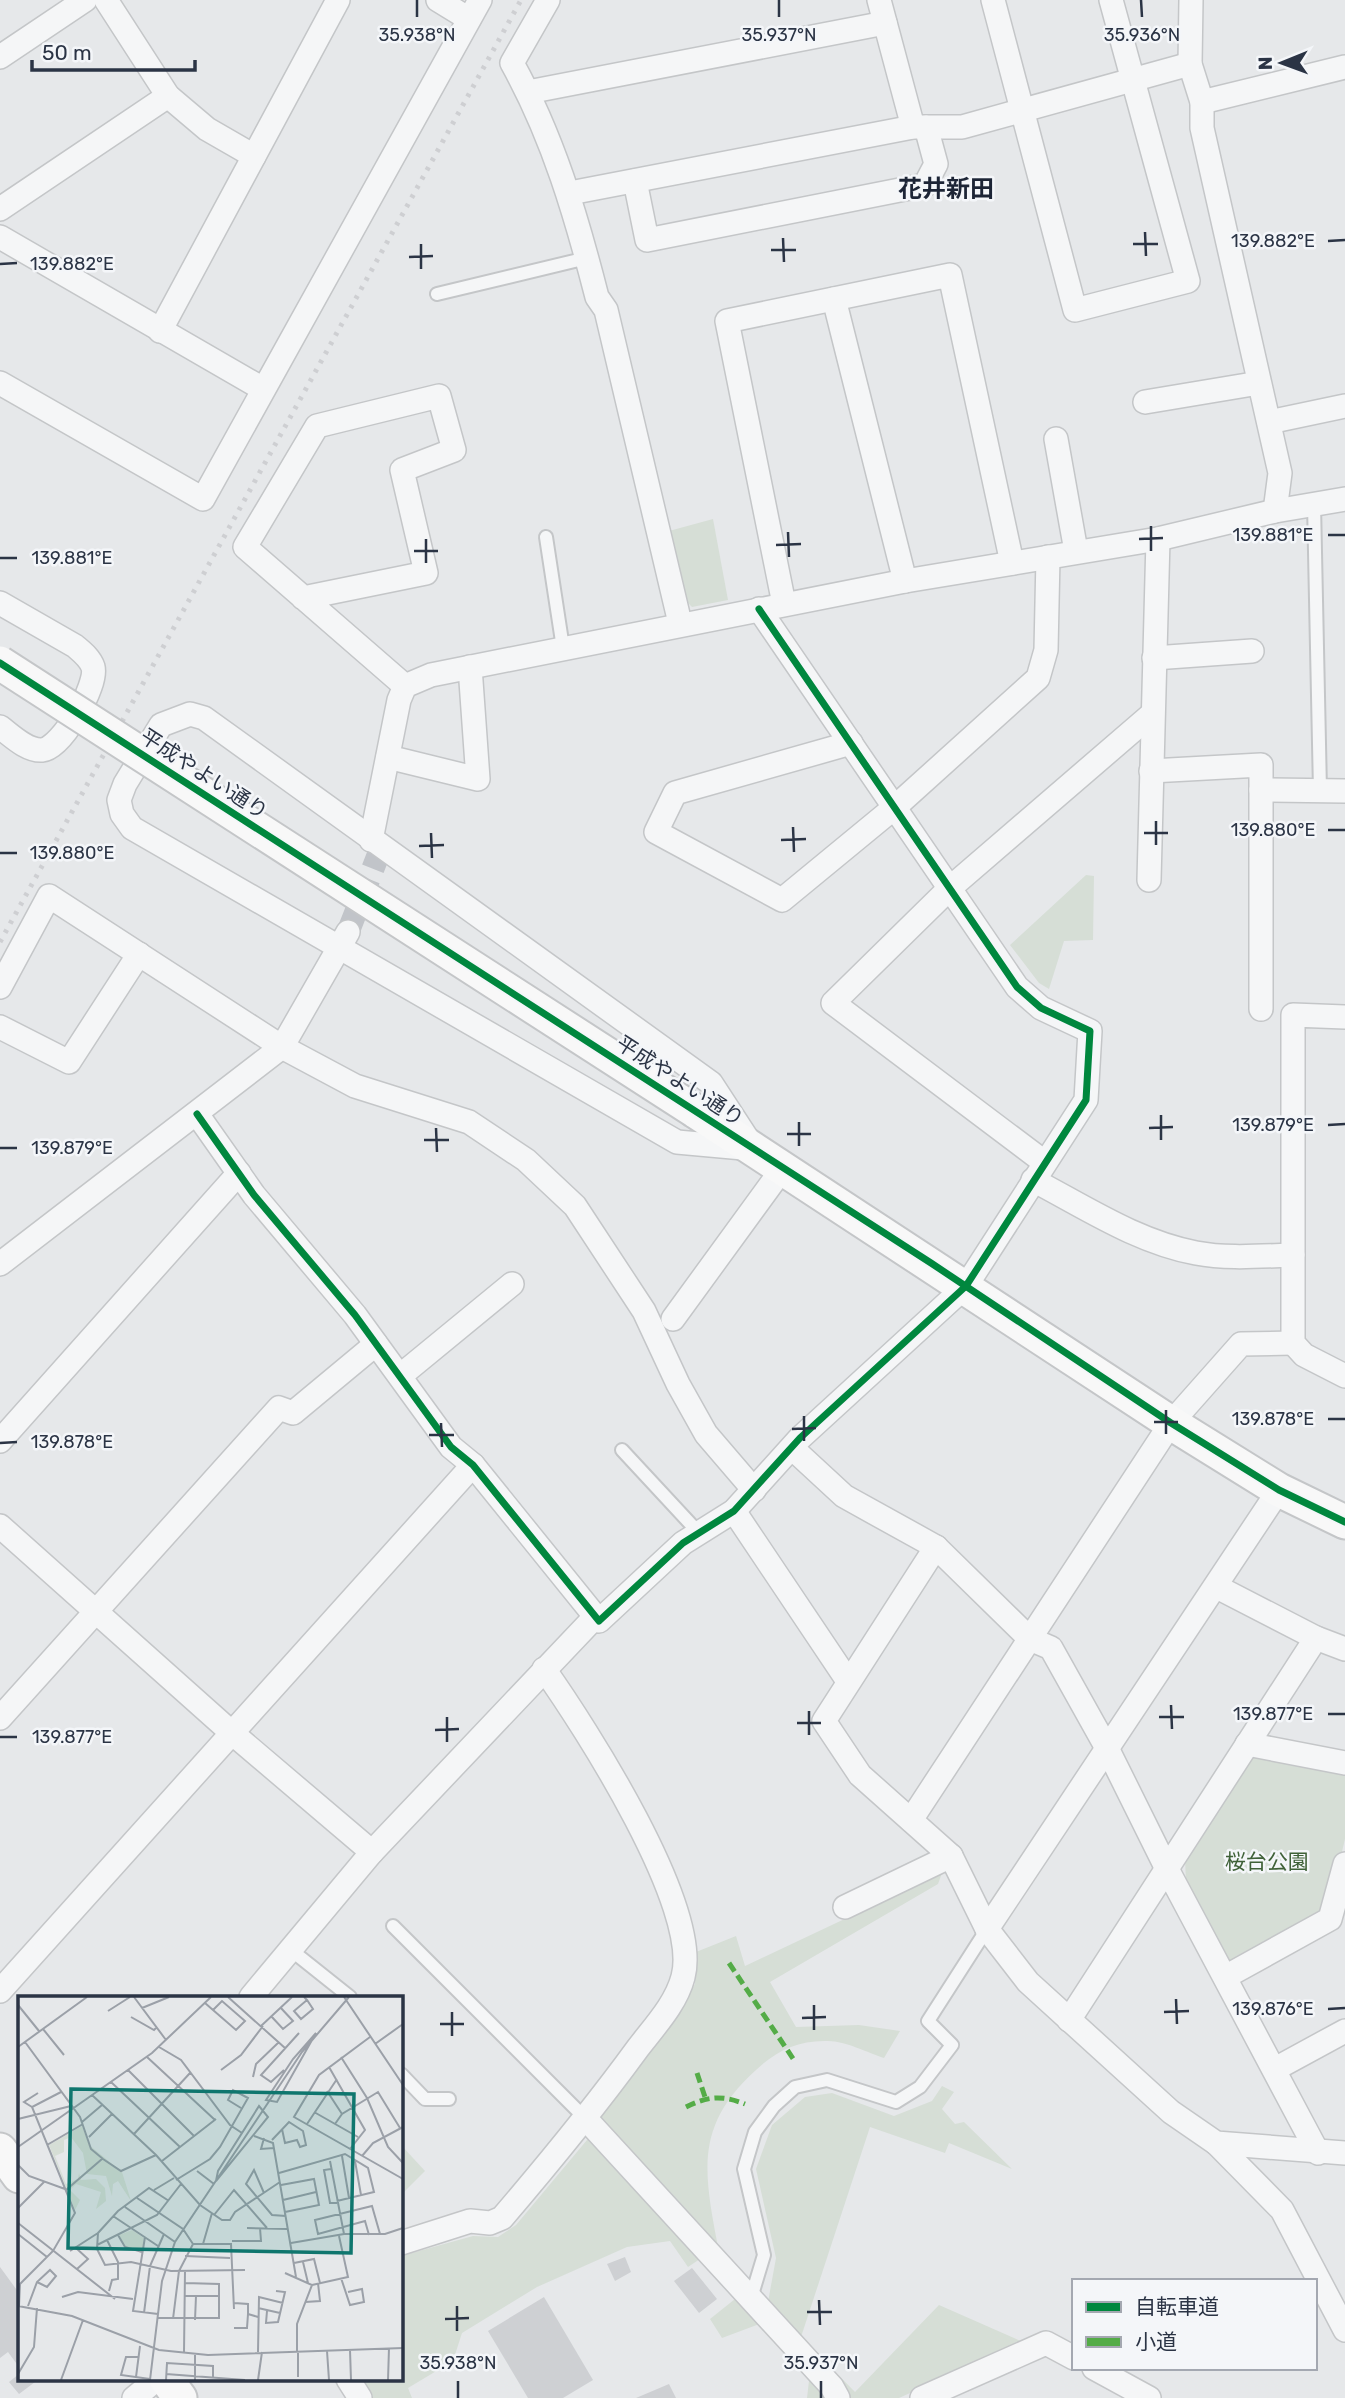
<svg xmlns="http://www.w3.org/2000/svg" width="1345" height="2398" viewBox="0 0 1345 2398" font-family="Rubik,'Noto Sans JP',sans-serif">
<rect width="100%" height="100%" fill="#e6e8ea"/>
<!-- green -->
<g fill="#d6ded6">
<polygon points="713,519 728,600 692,607 687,602 669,531"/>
<polygon points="1086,875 1094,876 1093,940 1064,941 1049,989 1039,983 1010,945"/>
<polygon points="1251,1754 1345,1773 1345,1839 1327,1914 1229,1967 1186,1883 1185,1858"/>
<path d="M942 1873 938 1884 770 1982 796 2027 859 2025 900 2031 884 2058C868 2053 846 2041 828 2041 799 2040 777 2050 756 2070 694 2126 704 2172 718 2247L688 2267 670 2241 627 2247 537 2287 462 2333 453 2361 408 2388 412 2398H364L353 2379H401V2256L473 2236 498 2237 516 2225 587 2140 602 2109 663 2034 695 1984 696 1952 736 1936 745 1966Z"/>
<polygon points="942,2086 954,2092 942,2109 955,2124 964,2122 1012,2169 949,2143 945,2153 870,2127 801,2337 855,2392 939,2305 1023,2342 899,2398 807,2398 809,2381 762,2323 722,2338 710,2319 735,2299 768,2302 776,2258 756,2169 772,2125 805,2097 832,2093 894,2116 932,2101"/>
<polygon points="401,2145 425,2171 401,2195"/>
</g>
<!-- building -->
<g fill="#ced0d3">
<polygon points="625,2257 631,2272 615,2281 607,2264"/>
<polygon points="0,2267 19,2293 19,2367 8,2352 0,2358"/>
<polygon points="692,2268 717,2299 699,2313 674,2281"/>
<polygon points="544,2297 593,2380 563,2398 528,2398 488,2331"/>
<polygon points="19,2374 19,2379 39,2379 19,2394 9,2382"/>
<polygon points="669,2384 676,2398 636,2398"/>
</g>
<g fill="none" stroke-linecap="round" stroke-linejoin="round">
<!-- street-tunnel -->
<polyline stroke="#c1c4c9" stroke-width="23" stroke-dasharray="23 11" stroke-linecap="butt" points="348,932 381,848"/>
<defs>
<g id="lane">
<polyline points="437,294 587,258"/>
<polyline points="1314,504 1320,791"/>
<polyline points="546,537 563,648"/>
<polyline points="622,1450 699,1533"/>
<polyline points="393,1926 586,2119"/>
<polyline points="291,1950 350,1997"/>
<polyline points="401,2074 425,2099 449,2099"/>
<polyline points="751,2298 764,2255 744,2169 755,2132 774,2106 795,2087 827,2080 896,2102 920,2087 952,2045 928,2021 987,1929"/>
</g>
<g id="street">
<polyline points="106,0 168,96 207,129 254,156"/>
<polyline points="438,0 469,19"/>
<path d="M548 0 512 63C553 137 576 215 597 297L606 310 680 623"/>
<polyline points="879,0 913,127"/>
<polyline points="993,0 1075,310 1188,281 1111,0"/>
<polyline points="1191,0 1190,64 1202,102 1202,128 1280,473 1275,511"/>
<polyline points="0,57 85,0"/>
<polyline points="528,92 885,23"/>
<polyline points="1202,102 1345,67"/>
<polyline points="635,181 647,240 925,185 936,164 926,127"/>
<polyline points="570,193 913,127 962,127 1190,64"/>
<polyline points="0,209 168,96"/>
<polyline points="0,237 263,389"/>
<polyline points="834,299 905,581"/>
<polyline points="160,331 338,0"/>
<polyline points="0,383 203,499 480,0"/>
<polyline points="1145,402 1259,383"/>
<polyline points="1269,422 1345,406"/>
<polyline points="1056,439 1076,551"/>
<polyline points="303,598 426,573 402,470 454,450 439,396 317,426 245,547 405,686"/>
<path d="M0 603 75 646C82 652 90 658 93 667 98 685 62 748 42 750 27 751 12 736 0 727"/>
<polyline points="784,604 727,321 950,275 1012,563"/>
<polyline points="1154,658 1252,651"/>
<polygon points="190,714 204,718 711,1083 754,1149 677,1142 132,828 122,814 119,800 125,784 161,725"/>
<polyline points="851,743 675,793 656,832 782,900 895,807 1038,678 1046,650 1048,557"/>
<polyline points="388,757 478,779 470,667"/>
<polyline points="1151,771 1261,765 1261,1009"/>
<polyline points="1261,790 1345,791"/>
<polyline points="371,840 399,700 405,686 431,675 905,581 1158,539 1275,511 1345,499"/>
<polyline points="1149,880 1158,539"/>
<polyline points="0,987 49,896 282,1047 355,1086 469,1122 526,1160 575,1206 644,1311 678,1384 706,1434 754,1490"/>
<polyline points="1345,1017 1293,1015 1293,1343 1304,1355 1345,1376"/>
<polyline points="0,1027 69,1062 139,954"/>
<polyline points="197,1114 254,1195 355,1315 451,1447 473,1465 599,1621 683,1543 734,1511 800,1438 966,1286 1086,1100 1090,1031 1041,1008 1017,987 759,609"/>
<polyline points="1044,1162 833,1003 950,888 1152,714"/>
<path d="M1033 1180C1085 1207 1137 1242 1196 1253 1228 1259 1260 1256 1293 1255"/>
<polyline points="0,1264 282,1047 348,932"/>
<polyline points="673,1319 783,1168"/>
<polyline points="400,1376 512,1284"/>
<polyline points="0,1441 239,1173"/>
<polyline points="792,1448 844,1496 936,1547 1030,1639 1051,1648 1108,1750 1167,1869 1318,2153"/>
<polyline points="734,1511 848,1681"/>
<polyline points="0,1526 232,1733 372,1852"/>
<polyline points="936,1547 824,1721 860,1775 951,1856 987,1929 1028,1982 1171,2112 1216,2143 1345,2153"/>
<polyline points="1217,1587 1316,1638 1345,1649"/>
<polyline points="0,1718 279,1408 293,1413 376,1344"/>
<polyline points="1247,1744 1345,1763"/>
<polyline points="911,1820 1171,1423 1241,1344 1293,1343"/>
<polyline points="845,1907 951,1856"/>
<polyline points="987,1929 1279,1490"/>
<polyline points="1227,1976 1330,1919 1345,1864"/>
<polyline points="0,1991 473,1465"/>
<polyline points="251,1997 372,1852 595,1617"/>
<polyline points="1069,2020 1316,1638"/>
<polyline points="1275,2069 1345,2031"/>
<polyline points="586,2119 832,2387 838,2398"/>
<polyline points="1216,2143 1282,2210 1345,2330"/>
<path d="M401 2243 470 2221 490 2223 502 2218C549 2163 595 2107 638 2048 654 2027 676 2004 683 1977 702 1908 585 1727 544 1669"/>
<polyline points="1094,2368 1149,2398"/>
<polyline points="348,2379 360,2398"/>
<polyline points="134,2398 157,2379"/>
<polyline points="922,2398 1046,2343 1074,2358"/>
</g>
<g id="secondary">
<polyline points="695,1111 1171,1423 1279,1490 1345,1522"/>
<polyline points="0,2150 19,2176"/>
<polyline points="166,2379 180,2398"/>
</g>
</defs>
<!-- lane casing -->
<use href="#lane" stroke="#c4c6c8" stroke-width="16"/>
<!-- street casing -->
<use href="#street" stroke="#c4c6c8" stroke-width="26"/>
<!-- secondary casing -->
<use href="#secondary" stroke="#c4c6c8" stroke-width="37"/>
<!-- lane -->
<use href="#lane" stroke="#f5f6f7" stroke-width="12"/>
<!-- street -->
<use href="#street" stroke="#f5f6f7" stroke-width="23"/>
<!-- secondary -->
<use href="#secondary" stroke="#f8f8f8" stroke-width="33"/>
<!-- rail -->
<polyline stroke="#cecfd2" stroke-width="5" stroke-dasharray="3.5 7" stroke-linecap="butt" points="0,942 521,0"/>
<defs>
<polyline id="secondary-bridge" points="0,663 695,1111"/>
</defs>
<!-- secondary-bridge casing -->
<use href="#secondary-bridge" stroke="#c4c6c8" stroke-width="37" stroke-linecap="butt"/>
<!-- secondary-bridge -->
<use href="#secondary-bridge" stroke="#f8f8f8" stroke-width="33"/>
<!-- quiet -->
<g stroke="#54ac47" stroke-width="5" stroke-dasharray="10 5" stroke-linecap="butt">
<polyline points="729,1963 794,2060"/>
<polyline points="697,2073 705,2097"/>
<path d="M686 2107C708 2096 722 2095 745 2104"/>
</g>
<defs>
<g id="cycleway">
<polyline points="0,663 931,1263 1171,1423 1279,1490 1345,1522"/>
<polyline points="197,1114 254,1195 355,1315 451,1447 473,1465 599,1621 683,1543 734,1511 800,1438 966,1286 1086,1100 1090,1031 1041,1008 1017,987 759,609"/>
</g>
</defs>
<!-- cycleway casing -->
<use href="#cycleway" stroke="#f4f6f9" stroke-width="11"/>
<!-- cycleway -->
<use href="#cycleway" stroke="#00873e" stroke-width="7"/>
</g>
<!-- ticks -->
<path fill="none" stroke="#2b3445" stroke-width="2.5" d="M417 0V17M779 0V17M1141 0 1142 17M1145 232 1146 256M783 238 784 262M1328 241 1345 240M421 244V269M1133 244H1158M771 250H796M409 257 433 256M0 264 17 263M1151 526V551M788 532 789 557M1328 535H1345M426 539V563M1139 539 1163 538M776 545 801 544M414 551H438M0 558H17M1156 821V845M793 827 794 852M1328 830H1345M431 833 432 858M1144 833H1168M781 840 806 839M419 846 444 845M0 853H17M1161 1115V1140M799 1122V1146M1328 1125 1345 1124M436 1128 437 1152M1149 1128 1173 1127M787 1134H811M424 1140H449M0 1148H17M1166 1410V1434M804 1416V1441M1328 1419H1345M1154 1422H1178M441 1423 442 1447M792 1429 816 1428M429 1435H454M0 1443 17 1442M1171 1705 1172 1729M809 1711V1735M1328 1714H1345M447 1717V1742M1159 1717H1184M797 1723H821M435 1730 459 1729M0 1737H17M1176 1999 1177 2024M814 2005V2030M1328 2009 1345 2008M452 2012V2036M1164 2012 1189 2011M802 2018 826 2017M440 2024H464M819 2300 820 2325M457 2306V2331M807 2312H832M445 2319 469 2318M458 2381V2398M821 2381V2398"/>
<g text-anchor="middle" stroke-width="5" stroke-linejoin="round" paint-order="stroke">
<!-- street labels -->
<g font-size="21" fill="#2b3445" stroke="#f4f6f9">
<text transform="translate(204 774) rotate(33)" y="7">平成やよい通り</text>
<text transform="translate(680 1081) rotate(33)" y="7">平成やよい通り</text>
</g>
<!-- park labels -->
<g font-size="21" fill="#3f6138" stroke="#f4f6f9">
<text x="1267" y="1869">桜台公園</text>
</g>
<!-- quarter labels -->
<g font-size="24" font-weight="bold" fill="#1d2536" stroke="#f4f6f9">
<text x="946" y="197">花井新田</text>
</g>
</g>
<!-- overview -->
<g transform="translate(18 1996)">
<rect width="385" height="385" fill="#e6e8ea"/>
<path d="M64 130 71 149 104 176 113 205 100 185 95 188 94 200 88 180 69 178 65 157 53 141 46 144V156L37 160 48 188 60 183 61 177 63 184 78 183 87 192 88 205 78 213 83 196 58 188 52 194 62 204 57 214 31 149ZM114 234 126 242 124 254 107 251 101 239Z" fill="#d6ded6"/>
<path fill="none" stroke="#9ba0a8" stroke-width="2" d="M116 1 148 44M210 1 267 52M286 1 289 4 295 13 283 23 276 15 289 4M326 1 385 89M187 7 195 14 218 34 227 25 204 5 195 14M0 9 21 35M124 12 151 1M90 15 112 1M253 20 265 33 275 25 262 11M113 21 136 34 139 31M243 30 274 1M25 33 46 59M298 37 259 106 248 104 275 63ZM352 41 301 79 276 121 385 183M7 46 62 121 73 153 85 163 103 175 138 159M357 48 385 28M0 51 69 1M141 51 163 64 212 129 224 137M129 61 197 124M323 61 349 102 370 151 385 167M311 71 347 134 332 153M110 74 176 140M203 74 223 59 245 30M266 74 253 86 243 79 281 37M235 81 238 68 261 46M93 86 162 151M309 95 324 118M74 99 138 159 182 209 204 224H212L217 216 262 186M241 110 250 121 198 185 200 175ZM14 111 6 106 20 97M296 116 340 141M0 123 53 110M64 126 84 109M289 128 319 83M317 128 324 118 360 96 382 132M116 138 172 77M236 140 255 147 278 281M71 141 94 118M246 142 243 153 256 152M254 144 271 126 285 135 288 149 282 151 279 144 267 147 264 133M29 149 65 128M0 151 134 57 193 1M324 160 331 202M344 160 355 147 385 131M144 165 198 123M312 165 326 238M337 165 343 199M0 169 11 180 47 193M313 173 306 174 312 207H319M179 175 196 188M261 177 327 158 350 172 356 196 319 205M158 184 192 163 202 151 230 102 215 94 210 104 223 112M263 189 296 183 301 209 267 216M48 194 84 163M136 194 156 182M246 197 236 174 228 188 254 219 268 220M119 202 165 233 175 248M265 204 298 196M151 205 131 192 100 215 80 237 79 253 87 269 113 266 153 275 227 274M107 211 157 246M0 212 26 186M196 219 216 194 249 232M95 220 140 250M0 227 97 303M229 232 270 233M0 238 29 261M100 239 107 251 124 256M351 239 347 225 300 238 297 224 354 210 362 238M127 241 115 315 140 318M89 244 100 266V283L94 284 91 295M214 245H243L242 232M273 247 326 238H367L385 232M175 248H213L216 313M185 248 194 217M79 249 139 219 163 188M58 252 70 263 59 273M52 255 80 237M167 260 212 262M285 266 290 287M276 267 296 263 302 287M267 277 294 289 279 328V356M323 282 332 309 346 306 344 293 330 296M294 289 330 281 321 240M166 300H201M44 301 60 296 115 303M287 306 302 305 300 287M216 307 230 308V318L240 321M0 310 54 320 141 354 190 359 385 352M1 310 2 288 35 255 57 217 14 111 43 96M10 310 19 286 32 274 38 280 29 291 19 286M240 312 262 317M249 315 248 327 260 326 267 296 258 295M126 317 132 270 146 238M139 322H201V288L167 287M155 323 161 275 175 248M177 324 178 300M216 332H229L230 318M332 354 333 384M309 355 311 384M240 356 241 301 265 307M166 357 167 275M121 361H108L103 379 132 383M0 378 16 351 19 312M148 378 227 384M118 381 122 350M280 381V356M43 384 65 324M132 384 144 285 157 246 284 56 331 1M148 384 149 367 195 370V382M177 384V358M240 384 244 356M370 384 371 352"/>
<path fill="#0f766e" fill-opacity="0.15" stroke="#0f766e" stroke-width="3.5" d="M53 93 336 98 333 257 50 252Z"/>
<rect width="385" height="385" fill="none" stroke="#2b3445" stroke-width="3.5"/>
</g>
<g font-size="18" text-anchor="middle" fill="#2b3445" stroke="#f4f6f9" stroke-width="5" stroke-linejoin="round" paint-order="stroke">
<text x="417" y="41">35.938°N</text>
<text x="779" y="41">35.937°N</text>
<text x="1142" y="41">35.936°N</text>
<text x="1273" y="247">139.882°E</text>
<text x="72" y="270">139.882°E</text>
<text x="1273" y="541">139.881°E</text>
<text x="72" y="564">139.881°E</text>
<text x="1273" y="836">139.880°E</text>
<text x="72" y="859">139.880°E</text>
<text x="1273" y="1131">139.879°E</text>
<text x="72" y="1154">139.879°E</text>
<text x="1273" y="1425">139.878°E</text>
<text x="72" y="1448">139.878°E</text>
<text x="1273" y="1720">139.877°E</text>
<text x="72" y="1743">139.877°E</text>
<text x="1273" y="2015">139.876°E</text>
<text x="458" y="2369">35.938°N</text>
<text x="821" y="2369">35.937°N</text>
</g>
<!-- legend -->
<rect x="1072" y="2279" width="245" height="91" fill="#f4f6f9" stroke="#a4a8b1" stroke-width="2"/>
<rect x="1086" y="2302" width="35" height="10" fill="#00873e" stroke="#a4a8b1" stroke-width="2"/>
<text x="1135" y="2314" font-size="21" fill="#2b3445">自転車道</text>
<rect x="1086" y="2337" width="35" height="10" fill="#54ac47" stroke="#a4a8b1" stroke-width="2"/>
<text x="1135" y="2349" font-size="21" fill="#2b3445">小道</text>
<!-- north arrow -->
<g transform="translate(1282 63) rotate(269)" stroke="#f4f6f9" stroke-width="5" paint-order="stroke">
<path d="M0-5L12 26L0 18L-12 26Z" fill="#2b3445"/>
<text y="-10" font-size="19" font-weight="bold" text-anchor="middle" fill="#2b3445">N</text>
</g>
<!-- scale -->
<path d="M32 60v10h163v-10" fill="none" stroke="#2b3445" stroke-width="3.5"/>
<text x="42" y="60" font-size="21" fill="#2b3445" stroke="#f4f6f9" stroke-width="5" paint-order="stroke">50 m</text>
</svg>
